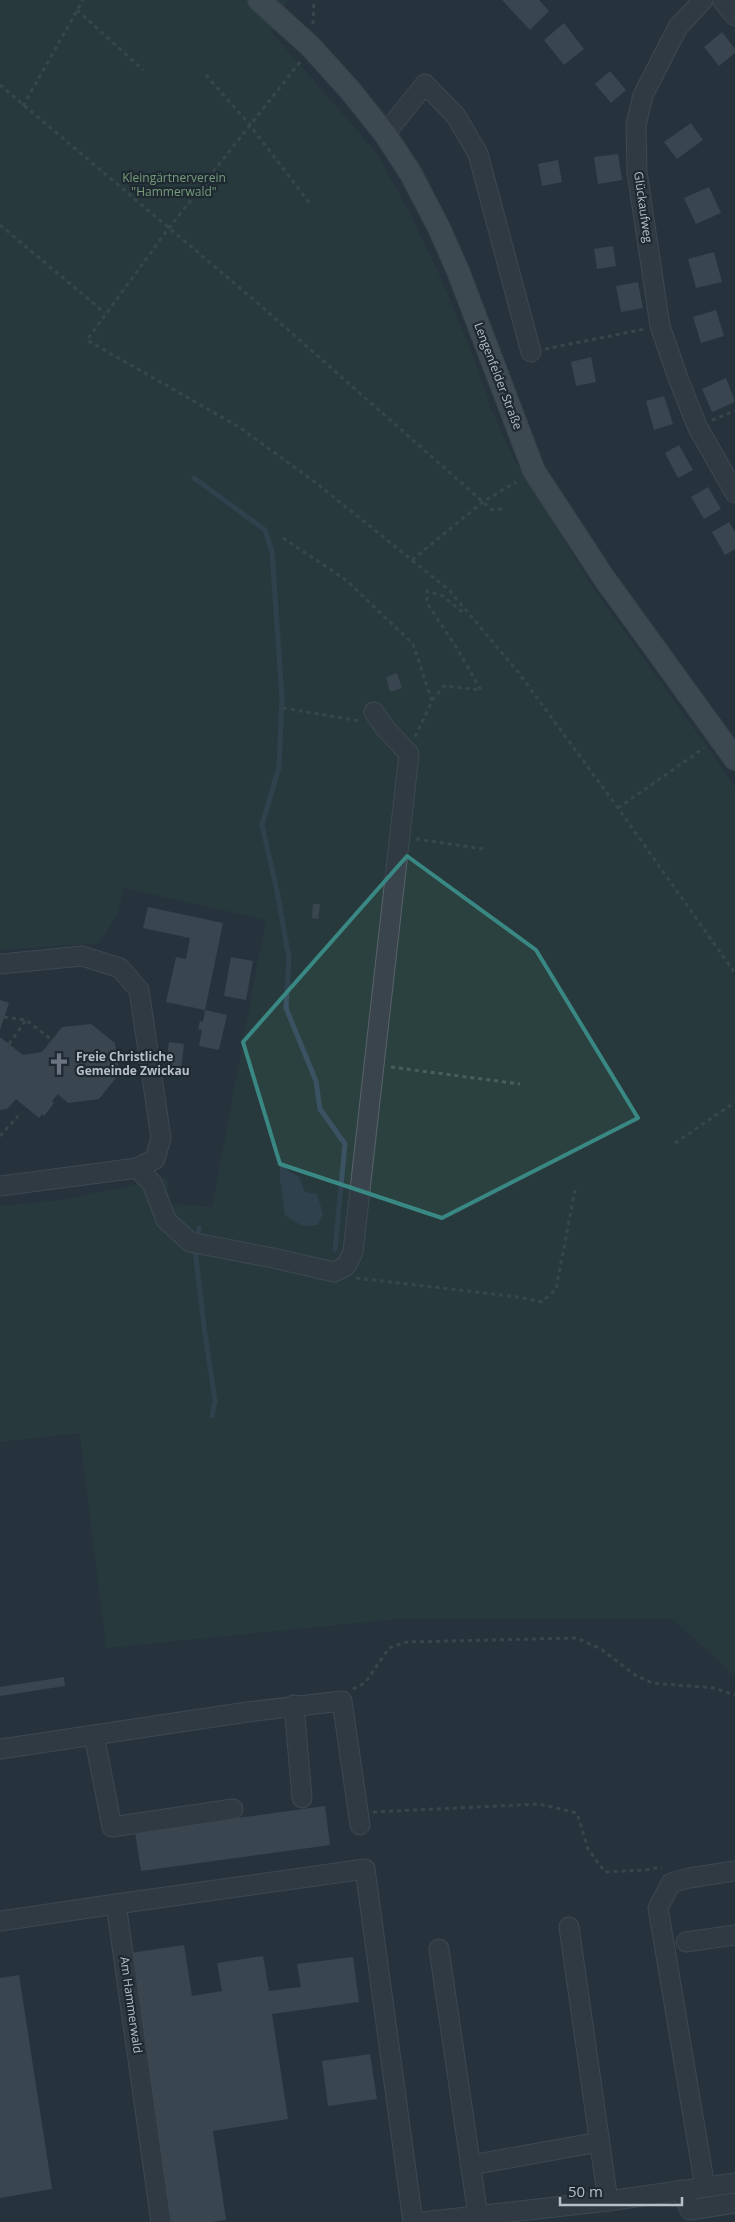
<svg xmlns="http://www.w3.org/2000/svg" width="735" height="2222" viewBox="0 0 735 2222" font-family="'Open Sans',sans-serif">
<rect width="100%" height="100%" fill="#26333c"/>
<!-- green -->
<polygon fill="#2b413f" points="0,0 288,0 271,32 377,154 408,210 436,267 474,359 491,409 511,454 591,585 735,786 735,1676 673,1619 397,1619 106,1648 80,1433 0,1442 0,1206 63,1200 167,1178 171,1204 212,1207 266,920 124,888 118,914 99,943 0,950"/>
<!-- water -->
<polygon fill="#3b5262" points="280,1159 288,1171 299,1177 305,1192 317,1194 323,1214 318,1225 302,1226 285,1215 280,1179"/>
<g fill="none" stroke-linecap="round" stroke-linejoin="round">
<!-- stream -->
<g stroke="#3b5262" stroke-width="5">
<polyline points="194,478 265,530 272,552 282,698 279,767 262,825 277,891 289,958 286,1008 316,1081 320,1109 345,1144 335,1249"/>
<polyline points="197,1239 199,1228"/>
<polyline points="195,1249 204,1327 215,1401 212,1416"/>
</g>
</g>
<!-- building -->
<g fill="#505d67">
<polygon points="502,0 539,0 549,11 530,30"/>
<polygon points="564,23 584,49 564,65 544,40"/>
<polygon points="722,32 735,49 735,53 719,66 704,47"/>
<polygon points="610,71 626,90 611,103 595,84"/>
<polygon points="691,123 703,140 677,159 664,142"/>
<polygon points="618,154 622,180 598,184 594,157"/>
<polygon points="558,160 562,182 542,186 538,164"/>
<polygon points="709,187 721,213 696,224 684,198"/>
<polygon points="613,246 616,266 597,269 594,249"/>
<polygon points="714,252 722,282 696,288 688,259"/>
<polygon points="638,282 643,308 621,312 616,286"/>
<polygon points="716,310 724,336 701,343 693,317"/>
<polygon points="591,357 596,382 576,386 571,362"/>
<polygon points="726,378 735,402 712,412 702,389"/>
<polygon points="664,396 673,424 654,430 646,401"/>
<polygon points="679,445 693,470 678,478 665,453"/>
<polygon points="708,487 721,509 704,519 691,497"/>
<polygon points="729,522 735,532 735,549 725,555 712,532"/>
<polygon points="397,673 402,688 390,692 386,677"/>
<polygon points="313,904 320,904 318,919 312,918"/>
<polygon points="148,907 223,923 205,1010 166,1002 176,957 186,959 190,938 143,928"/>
<polygon points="231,957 253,961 246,1000 224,996"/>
<polygon points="0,1000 9,1003 0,1030"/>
<polygon points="205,1010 227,1015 219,1050 199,1046 202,1030 198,1029 200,1021 203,1022"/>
<polygon points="91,1024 115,1043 119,1074 99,1099 68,1103 58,1094 52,1101 54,1103 44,1116 42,1114 39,1118 16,1099 7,1109 0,1110 0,1037 23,1055 42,1052 62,1027"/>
<polygon points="169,1042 184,1044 181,1068 166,1066"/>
<polygon points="64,1677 65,1686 0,1696 0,1687"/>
<polygon points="325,1806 330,1845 141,1871 135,1832"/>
<polygon points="184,1945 192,1996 222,1991 217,1963 263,1956 269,1991 301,1987 297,1964 353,1957 359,2002 272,2014 288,2119 213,2131 226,2220 211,2222 171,2222 130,1953"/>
<polygon points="19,1975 52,2189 0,2198 0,1978"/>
<polygon points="370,2054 377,2099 328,2106 322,2061"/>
</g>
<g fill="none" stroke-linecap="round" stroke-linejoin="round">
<defs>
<g id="minor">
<polyline points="703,0 678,27 643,95 636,125 637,172 660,326 678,378 697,426 735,493"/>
<polyline points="722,0 735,16"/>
<polyline points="385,134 425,84 456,116 478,154 531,352"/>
<polyline points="0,964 82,956 120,968 139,990 161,1138 155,1159 137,1168 0,1186"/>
<polyline points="137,1168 152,1183 166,1220 190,1242 273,1258 334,1272 346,1266 353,1252 409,754 385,728 374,712"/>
<polyline points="294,1705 302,1798"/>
<polyline points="94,1735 112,1827 233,1809"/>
<polyline points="0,1749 247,1712 342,1701 360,1825"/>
<polyline points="116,1904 365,1869 413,2222"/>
<polyline points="0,1921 116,1904 161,2222"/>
<polyline points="569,1927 608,2201"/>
<polyline points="686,1942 735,1935"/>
<polyline points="439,1949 478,2216"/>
<polyline points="471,2165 599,2142"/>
<polyline points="705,2187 658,1908 671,1883 689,1878 735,1871"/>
<polyline points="681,2190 690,2210 735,2203"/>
<polyline points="423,2222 608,2201 735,2183"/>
</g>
<polyline id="major" points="259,0 310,46 349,89 385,134 411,174 439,228 458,271 534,471 604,578 735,759"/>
</defs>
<!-- minor casing -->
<use href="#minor" stroke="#58626b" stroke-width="21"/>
<!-- major casing -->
<use href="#major" stroke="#465059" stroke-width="24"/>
<!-- path -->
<g stroke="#4a5d5d" stroke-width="3" stroke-dasharray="4 4" stroke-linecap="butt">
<polyline points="77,10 143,70"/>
<polyline points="313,24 314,0"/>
<polyline points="300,62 168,229 87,340 239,427 315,482 449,590 518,672 618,808 735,973"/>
<polyline points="206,75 249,124 311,205"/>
<polyline points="0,85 260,305 492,510 503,509"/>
<polyline points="23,106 83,0"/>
<polyline points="0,225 105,313"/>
<polyline points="545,349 645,329"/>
<polyline points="712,420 735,411"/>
<polyline points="283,538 346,580 413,644 432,701 415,737"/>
<polyline points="412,560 484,501 516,482"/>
<polyline points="432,700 444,686 481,690 456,647 427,603 427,591 443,596 461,611 464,608"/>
<polyline points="283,708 360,721"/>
<polyline points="618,808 704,748"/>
<polyline points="416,839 484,849"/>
<polyline points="4,1017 26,1020 52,1040"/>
<polyline points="9,1044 26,1020"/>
<polyline points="391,1067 520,1084"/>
<polyline points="0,1136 18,1116"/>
<polyline points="675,1143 735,1102"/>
<polyline points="356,1278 518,1297 542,1302 556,1289 575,1190"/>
<polyline points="353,1689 365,1683 389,1648 406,1642 577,1638 601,1649 635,1675 652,1683 714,1688 735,1695"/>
<polyline points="373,1812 539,1804 577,1813 588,1849 605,1872 645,1870 662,1867"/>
</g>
<!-- minor -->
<use href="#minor" stroke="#3a444d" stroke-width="19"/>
<!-- major -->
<use href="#major" stroke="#58646c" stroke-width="22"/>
</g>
<!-- marked area -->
<path d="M0 0H735V2222H0ZM407 856 536 950 638 1118 442 1218 280 1164 243 1042Z" fill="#26333c" fill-opacity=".55" fill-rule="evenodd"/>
<path fill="none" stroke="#398884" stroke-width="4" stroke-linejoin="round" d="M407 856 536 950 638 1118 442 1218 280 1164 243 1042Z"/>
<!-- icons -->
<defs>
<symbol id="church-bare" viewBox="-9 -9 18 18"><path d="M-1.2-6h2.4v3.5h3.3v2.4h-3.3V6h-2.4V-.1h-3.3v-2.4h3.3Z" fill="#6b7280" stroke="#1f2932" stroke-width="2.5" paint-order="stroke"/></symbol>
</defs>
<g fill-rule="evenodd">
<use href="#church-bare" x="43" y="1048" width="32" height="32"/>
</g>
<g text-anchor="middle" stroke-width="4.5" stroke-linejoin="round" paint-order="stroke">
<!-- park labels -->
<g font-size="12" fill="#769c79" stroke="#1f2932">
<text x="174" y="182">Kleingärtnerverein<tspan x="174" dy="14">"Hammerwald"</tspan></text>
</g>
<!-- street labels -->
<g font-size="12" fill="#b6bfc8" stroke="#1f2932">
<text transform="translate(643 207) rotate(82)" y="4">Glückaufweg</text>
<text transform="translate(498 376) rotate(69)" y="4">Lengenfelder Straße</text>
<text transform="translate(131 2005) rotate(82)" y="4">Am Hammerwald</text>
</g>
<!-- poi labels -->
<g font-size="12" font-weight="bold" fill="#b6bfc8" stroke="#1f2932" text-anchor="start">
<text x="76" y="1061">Freie Christliche<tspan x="76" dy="14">Gemeinde Zwickau</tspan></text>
</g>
</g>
<!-- scale -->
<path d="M560 2197v8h122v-8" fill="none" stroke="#b6bfc8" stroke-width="2.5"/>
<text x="568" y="2197" font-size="15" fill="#b6bfc8" stroke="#1f2932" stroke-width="4" paint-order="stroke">50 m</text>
</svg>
